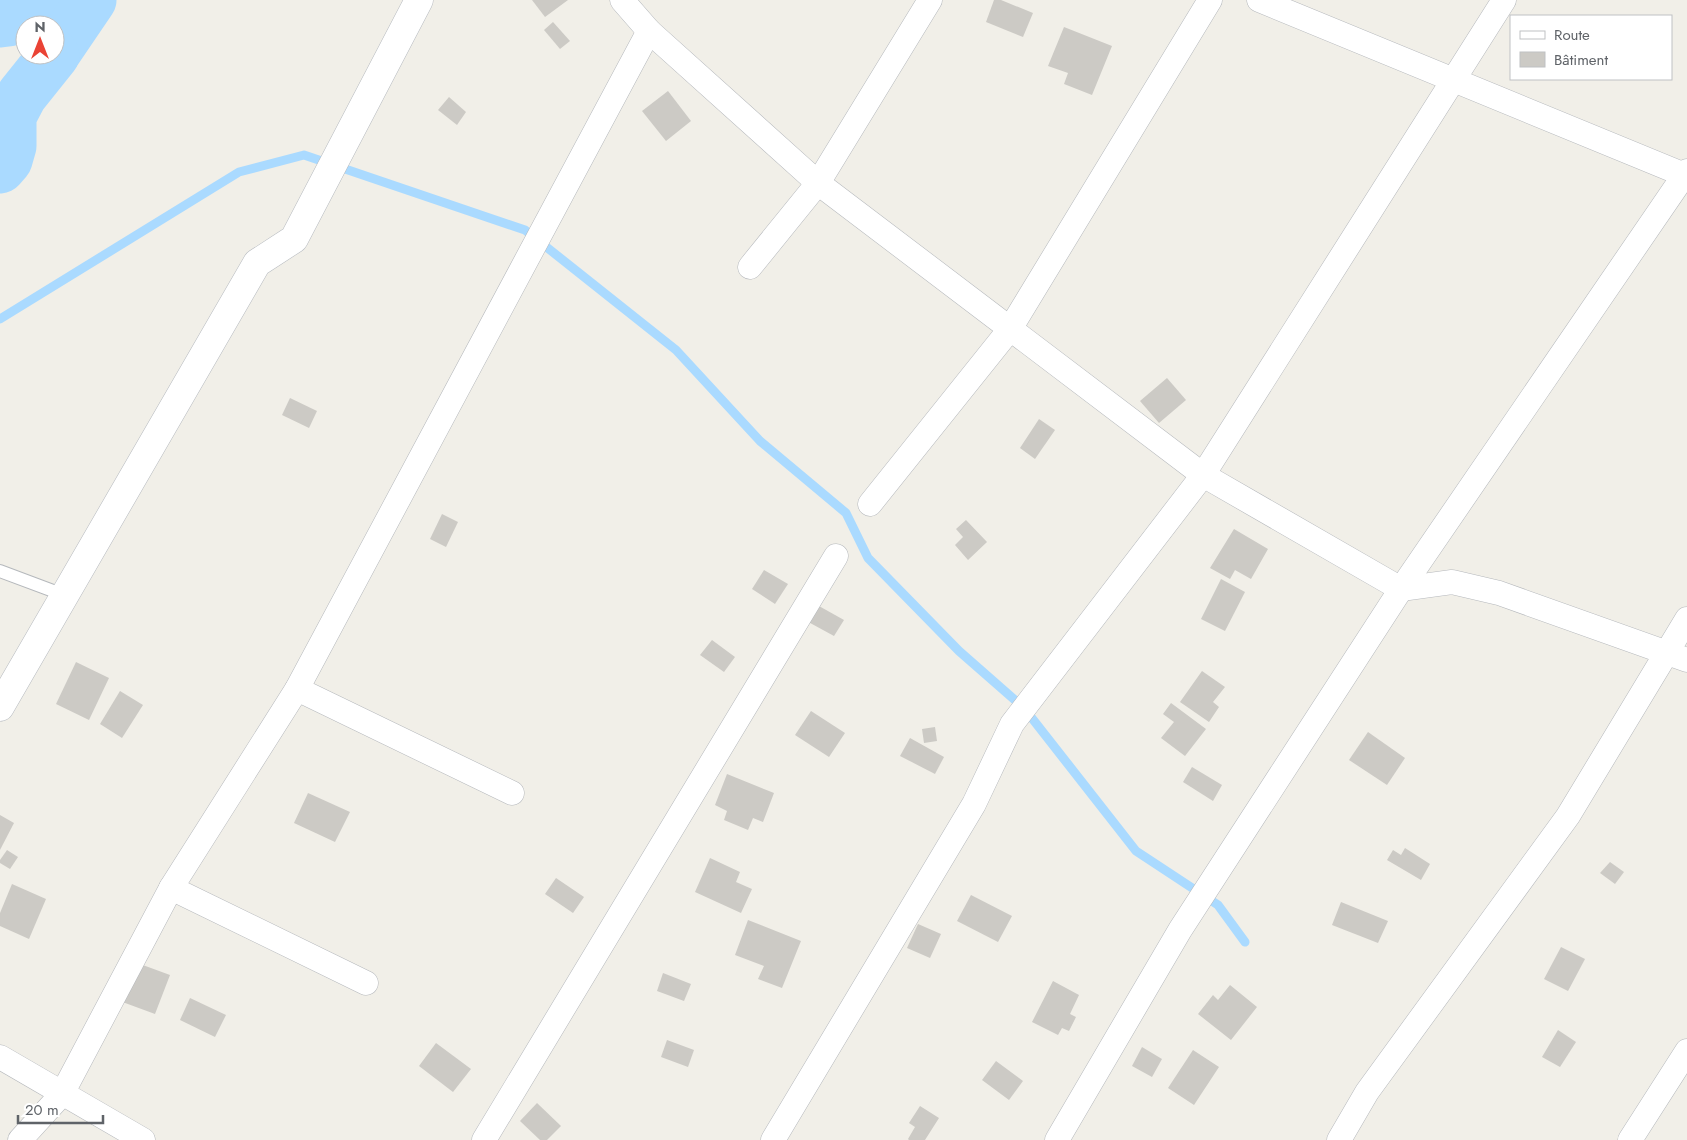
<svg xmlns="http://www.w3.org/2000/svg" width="1687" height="1140" viewBox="0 0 1687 1140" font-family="Jost,sans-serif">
<rect width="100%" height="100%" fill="#f1efe8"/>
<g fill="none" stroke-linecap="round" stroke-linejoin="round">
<!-- stream -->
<polyline stroke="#aadaff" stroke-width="9" points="0,319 239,172 304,155 525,230 676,350 760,441 846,513 868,558 959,651 1024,708 1136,851 1218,905 1245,942"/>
<!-- river -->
<g stroke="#aadaff" stroke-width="51">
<polyline points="0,22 8,21 35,0"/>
<polyline points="55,53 91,0"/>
<polyline points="0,168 7,160 11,146 11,116 22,95 54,55"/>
</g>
</g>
<!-- building -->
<g fill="#cccac5">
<polygon points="532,0 568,0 545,17"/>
<polygon points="994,0 1001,0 1033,13 1023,37 986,22"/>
<polygon points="553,22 570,41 560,49 544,30"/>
<polygon points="1064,27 1112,46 1092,95 1064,84 1068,73 1048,66"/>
<polygon points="668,91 691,121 666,141 642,111"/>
<polygon points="449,97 466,112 457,125 438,110"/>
<polygon points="1167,378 1186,400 1159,423 1140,401"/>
<polygon points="290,398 317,411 309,428 282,415"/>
<polygon points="1039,419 1055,430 1035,459 1020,448"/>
<polygon points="442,514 458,522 446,547 430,539"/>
<polygon points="966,520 987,542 968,560 955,545 963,537 956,529"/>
<polygon points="1234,529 1268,549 1251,579 1235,570 1230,579 1210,568"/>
<polygon points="764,570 788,584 775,604 752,589"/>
<polygon points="1221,579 1245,592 1225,631 1201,619"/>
<polygon points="810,601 844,620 834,636 801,618"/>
<polygon points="712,640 735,657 724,672 700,655"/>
<polygon points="76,662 109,678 89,720 56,704"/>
<polygon points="1202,671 1225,687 1213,702 1219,707 1209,722 1180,702"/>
<polygon points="120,691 143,705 122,738 100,724"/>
<polygon points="1171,703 1206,729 1185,756 1161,738 1174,722 1163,714"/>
<polygon points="811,711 845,733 829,757 795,735"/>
<polygon points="935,727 937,741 924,743 922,729"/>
<polygon points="1368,732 1405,758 1387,785 1349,760"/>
<polygon points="910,738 944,757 935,774 900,756"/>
<polygon points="1192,767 1222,785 1213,801 1183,782"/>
<polygon points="727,774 774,793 763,822 753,818 748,830 724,820 727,811 715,805"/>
<polygon points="308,793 350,812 335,842 294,823"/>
<polygon points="0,815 14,823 0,850"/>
<polygon points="1405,848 1430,864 1421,880 1387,860 1393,850 1401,855"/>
<polygon points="7,850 18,857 10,869 0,863 0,860"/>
<polygon points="710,858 740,872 736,882 752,889 741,913 695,892"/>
<polygon points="1610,862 1624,872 1615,884 1600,873"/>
<polygon points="556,878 584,897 573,913 545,894"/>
<polygon points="12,884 46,899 29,939 0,926 0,913"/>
<polygon points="971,895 1012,916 998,942 957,921"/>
<polygon points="1341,902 1388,921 1378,943 1332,925"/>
<polygon points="748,920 801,941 782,988 758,979 764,966 735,955"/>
<polygon points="918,924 941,934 930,958 907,948"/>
<polygon points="1561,947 1585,959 1568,991 1544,979"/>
<polygon points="121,957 170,975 155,1014 117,1000 112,980"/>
<polygon points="663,973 691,984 684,1001 657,991"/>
<polygon points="1053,981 1079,995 1070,1014 1076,1017 1069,1031 1062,1028 1058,1035 1032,1022"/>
<polygon points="1230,985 1257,1007 1231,1040 1198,1014 1213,995 1218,1000"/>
<polygon points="190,998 226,1015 215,1037 180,1020"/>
<polygon points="1558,1030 1576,1042 1560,1067 1542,1057"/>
<polygon points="667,1040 694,1050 688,1067 661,1057"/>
<polygon points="436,1043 471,1069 453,1092 419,1066"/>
<polygon points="1142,1047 1162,1059 1152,1077 1132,1066"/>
<polygon points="1193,1050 1219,1067 1194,1105 1168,1088"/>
<polygon points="996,1061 1023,1081 1009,1100 982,1080"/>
<polygon points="537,1103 561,1126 547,1140 540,1140 520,1121"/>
<polygon points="920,1106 939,1118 925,1140 909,1140 908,1139 915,1127 909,1123"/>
</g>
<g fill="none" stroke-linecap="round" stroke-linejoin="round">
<defs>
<polyline id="lane" points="0,571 64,595"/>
<g id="street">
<polyline points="622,0 649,31 818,183 1203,475 1401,589 1452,582 1499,593 1687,660"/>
<polyline points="1259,0 1687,176"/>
<polyline points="750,267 818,183 930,0"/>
<polyline points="870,504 1010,329 1210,0"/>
<polyline points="297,689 512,793"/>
<polyline points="171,888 366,983"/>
<polyline points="0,1057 143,1140"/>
<polyline points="20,1140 62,1094 171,888 297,689 649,31"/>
<polyline points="484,1140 836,556"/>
<polyline points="773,1140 974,804 1012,724 1203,475 1504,0"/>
<polyline points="1057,1140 1180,930 1401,589 1687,171"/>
<polyline points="1339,1140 1367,1092 1568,816 1687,619"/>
<polyline points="1630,1140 1687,1051"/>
</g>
<polyline id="secondary" points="0,707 257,263 294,239 419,0"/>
</defs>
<!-- lane casing -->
<use href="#lane" stroke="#b5b8bc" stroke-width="14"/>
<!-- street casing -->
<use href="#street" stroke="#b5b8bc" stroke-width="25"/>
<!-- secondary casing -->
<use href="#secondary" stroke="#b6babf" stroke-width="29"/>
<!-- lane -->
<use href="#lane" stroke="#fff" stroke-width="12"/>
<!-- street -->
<use href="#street" stroke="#fff" stroke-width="24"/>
<!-- secondary -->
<use href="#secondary" stroke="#fff" stroke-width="28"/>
</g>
<!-- legend -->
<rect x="1510" y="15" width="162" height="65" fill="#ffffff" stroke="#bfc1c3"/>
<rect x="1520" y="31" width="25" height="8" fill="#ffffff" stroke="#bfc1c3"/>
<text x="1554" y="40" font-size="15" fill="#5f6368">Route</text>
<rect x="1520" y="52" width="25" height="15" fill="#cccac5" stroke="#bfc1c3"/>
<text x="1554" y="65" font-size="15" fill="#5f6368">Bâtiment</text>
<!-- north arrow -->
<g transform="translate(40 40)"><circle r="24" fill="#ffffff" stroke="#bfc1c3"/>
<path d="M0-4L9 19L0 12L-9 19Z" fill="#ea4335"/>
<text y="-8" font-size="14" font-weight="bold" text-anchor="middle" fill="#5f6368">N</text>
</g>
<!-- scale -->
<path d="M18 1115v8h85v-8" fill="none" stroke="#5f6368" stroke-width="2.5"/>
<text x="25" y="1115" font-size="15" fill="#5f6368" stroke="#ffffff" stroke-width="4" paint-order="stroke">20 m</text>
</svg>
